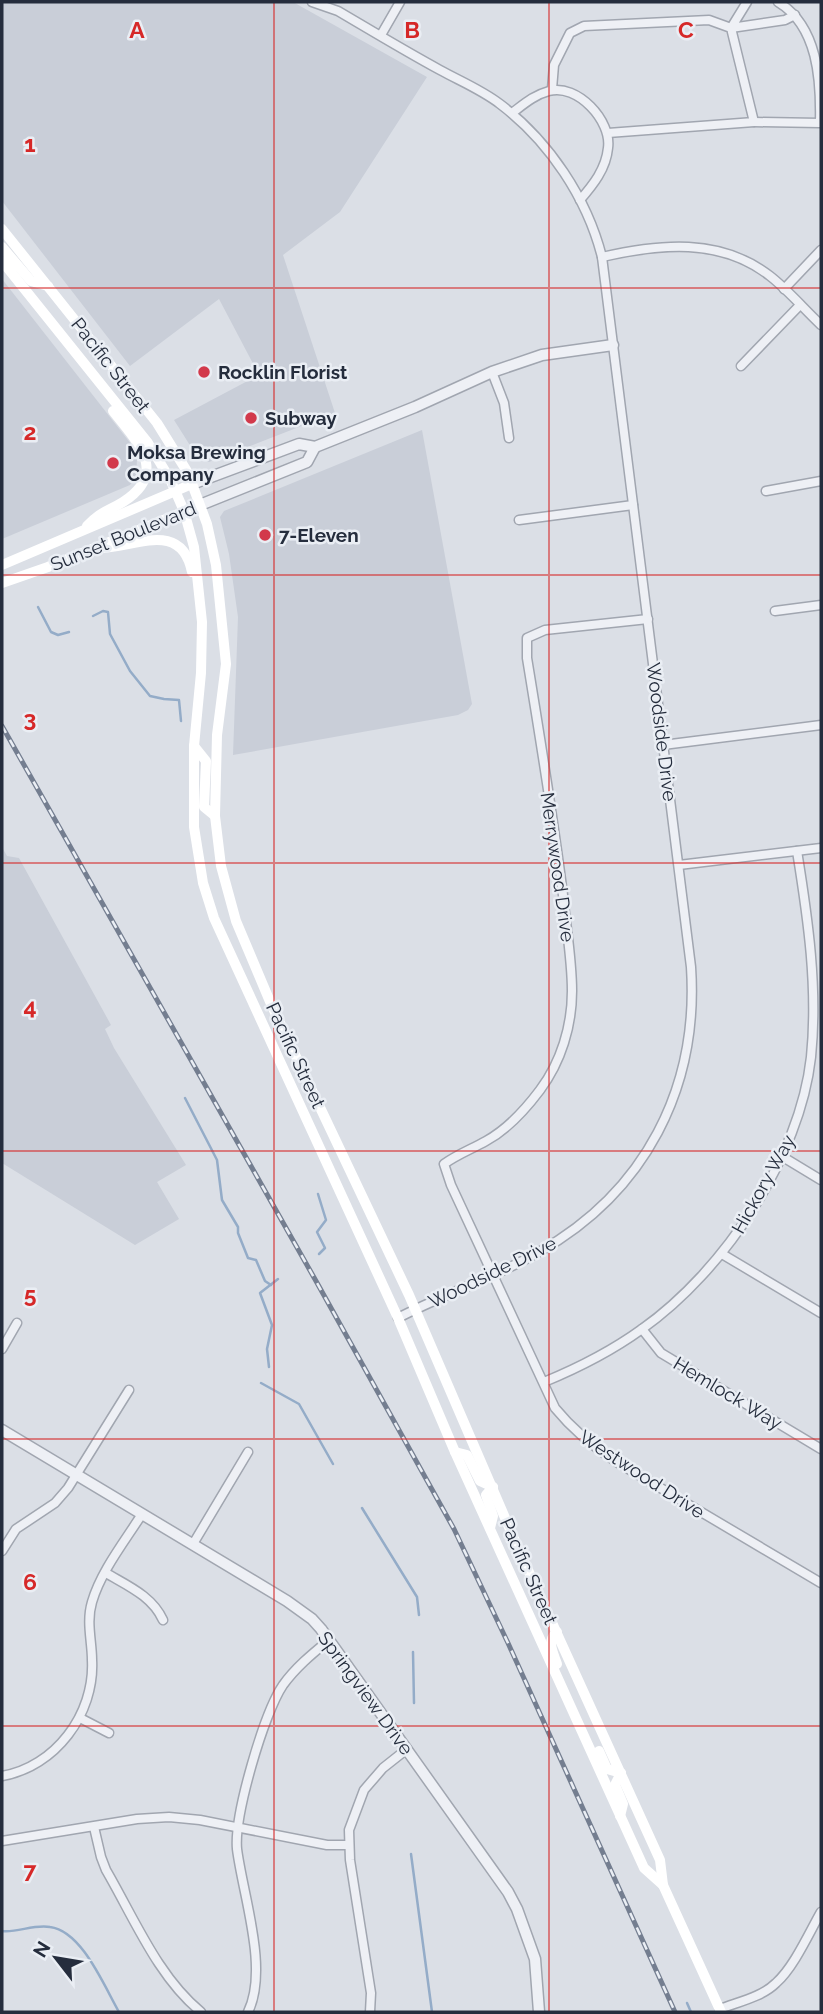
<svg xmlns="http://www.w3.org/2000/svg" width="823" height="2014" viewBox="0 0 823 2014" font-family="Raleway,sans-serif">
<rect width="100%" height="100%" fill="#dbdfe6"/>
<!-- built -->
<g fill="#c9ced8">
<polygon points="2,2 293,2 427,77 340,212 283,255 335,413 209,462 198,458 174,420 259,375 219,299 130,366 2,201"/>
<polygon points="2,279 131,444 137,459 136,477 130,485 2,539"/>
<polygon points="422,430 472,704 468,710 458,715 233,755 238,617 229,554 220,517 224,511"/>
<polygon points="2,847 7,856 19,858 111,1025 105,1029 114,1048 186,1165 157,1182 179,1219 135,1245 2,1163"/>
</g>
<g fill="none" stroke-linecap="round" stroke-linejoin="round">
<!-- stream -->
<g stroke="#94acc8" stroke-width="2.5">
<polyline points="38,607 51,632 58,635 69,632"/>
<polyline points="93,616 103,611 108,612 110,634 130,671 150,696 164,699 179,700 181,721"/>
<polyline points="185,1098 217,1160 222,1200 238,1227 238,1233 248,1258 256,1260 265,1281 271,1285"/>
<polyline points="318,1194 326,1220 317,1232 325,1248 319,1254"/>
<polyline points="269,1367 267,1349 272,1325 260,1293 278,1279"/>
<polyline points="261,1383 299,1404 333,1464"/>
<polyline points="362,1508 417,1597 419,1615"/>
<polyline points="413,1652 414,1703"/>
<polyline points="411,1854 432,2012"/>
<path d="M2 1931C17 1933 34 1924 50 1927 82 1931 104 1986 119 2012"/>
<polyline points="687,2003 691,2012"/>
</g>
<defs>
<g id="minor">
<path d="M312 2 338 11C372 31 405 51 440 70 460 81 482 90 500 104 549 141 587 198 602 257L691 967C699 1088 645 1192 539 1252 494 1278 444 1294 398 1318"/>
<polyline points="747,2 731,28 785,20 795,15"/>
<polyline points="381,35 400,2"/>
<polyline points="552,89 554,65 570,33 584,26 709,20 731,28 754,122 608,133"/>
<path d="M512 113C524 104 534 95 549 91 577 83 612 121 608 148 606 169 593 185 580 200"/>
<path d="M754 122 820 123C821 80 818 26 778 2"/>
<path d="M602 257C659 244 720 237 770 276 788 290 804 309 821 325"/>
<polyline points="784,289 821,250"/>
<polyline points="741,366 800,305"/>
<polyline points="492,372 504,403 509,438"/>
<polyline points="766,491 821,481"/>
<polyline points="519,520 633,505"/>
<polyline points="775,611 821,605"/>
<path d="M648 619 545 630 527 638V658C540 737 553 816 563 895 566 927 572 959 572 991 572 1026 561 1062 540 1090 525 1110 508 1129 486 1141 472 1149 458 1154 444 1164L451 1185 555 1408C573 1430 591 1445 615 1461L821 1583"/>
<polyline points="663,745 821,725"/>
<polyline points="679,865 821,848"/>
<polyline points="783,1157 821,1180"/>
<polyline points="722,1254 821,1313"/>
<polyline points="642,1329 661,1353 821,1449"/>
<polyline points="2,1349 17,1323"/>
<path d="M544 1382C578 1368 613 1350 642 1329 724 1271 800 1157 811 1057 818 988 808 919 797 851"/>
<polyline points="193,1544 248,1452"/>
<polyline points="2,1551 16,1529 55,1503 68,1488 129,1390"/>
<path d="M106 1573C128 1586 152 1596 163 1620"/>
<polyline points="80,1718 109,1733"/>
<path d="M2 1776C55 1767 95 1714 92 1660 92 1641 86 1622 92 1602 101 1571 125 1541 142 1514"/>
<path d="M94 1827 101 1857 106 1870C134 1918 158 1977 201 2012"/>
<polyline points="2,1841 137,1819 169,1817 200,1820 327,1845 348,1845"/>
<path d="M720 2009C738 2002 762 1997 776 1983 794 1967 809 1933 821 1912"/>
<path d="M248 2012C269 1969 243 1896 237 1849 234 1815 264 1713 283 1685 296 1667 312 1654 329 1640"/>
<polyline points="370,2012 371,1993 350,1860 349,1830 364,1790 383,1768 407,1749"/>
</g>
<g id="tertiary">
<polyline points="192,484 299,444 315,447 415,407 492,372 542,355 613,345"/>
<polyline points="200,505 307,462 315,447"/>
<polyline points="2,1430 287,1601 312,1619 321,1629 508,1892 517,1909 535,1959 539,2012"/>
</g>
</defs>
<!-- minor casing -->
<use href="#minor" stroke="#a1a6b0" stroke-width="11"/>
<!-- tertiary casing -->
<use href="#tertiary" stroke="#a1a6b0" stroke-width="13"/>
<!-- minor -->
<use href="#minor" stroke="#eef0f5" stroke-width="8"/>
<!-- tertiary -->
<use href="#tertiary" stroke="#eef0f5" stroke-width="10"/>
<!-- secondary -->
<g stroke="#fff" stroke-width="10">
<polyline points="2,229 157,423 188,473 207,524 216,565 226,664 217,735 215,816 221,866 236,921 271,1004 409,1295 518,1548 660,1860 663,1885 721,2012"/>
<polyline points="2,247 31,281 48,286"/>
<polyline points="2,261 148,443 170,479 184,511 194,547 202,622 201,673 194,746 194,827 203,883 214,918 398,1318 455,1452 644,1868 663,1885"/>
<path d="M87 526C101 511 107 512 123 502 170 472 136 441 113 411"/>
<path d="M98 548C132 549 181 518 192 572"/>
<polyline points="2,565 192,484"/>
<polyline points="2,583 48,567 188,510"/>
<polyline points="194,746 206,761 204,807 215,816"/>
<polyline points="455,1452 467,1455 480,1481 493,1487"/>
<polyline points="490,1528 493,1516 486,1495 493,1487"/>
<path d="M557 1632C546 1641 553 1652 557 1664"/>
<polyline points="599,1751 607,1769 621,1773"/>
<polyline points="620,1816 623,1804 615,1785 621,1773"/>
</g>
<defs>
<polyline id="rail" points="2,726 316,1281 454,1529 508,1643 675,2012"/>
</defs>
<!-- rail casing -->
<use href="#rail" stroke="#747e90" stroke-width="5"/>
<!-- rail -->
<use href="#rail" stroke="#eaeef4" stroke-width="2.5" stroke-dasharray="8" stroke-linecap="butt"/>
</g>
<!-- grid -->
<path fill="none" stroke="#d62828" stroke-width="2" stroke-opacity="0.55" d="M274 2V2012M549 2V2012M2 288H821M2 575H821M2 863H821M2 1151H821M2 1439H821M2 1726H821"/>
<!-- markers -->
<g fill="#d2394b" stroke="#eaeef4" stroke-width="2.5">
<circle cx="204" cy="372" r="7"/>
<circle cx="251" cy="418" r="7"/>
<circle cx="113" cy="463" r="7"/>
<circle cx="265" cy="535" r="7"/>
</g>
<g text-anchor="middle" stroke-width="5" stroke-linejoin="round" paint-order="stroke">
<!-- street labels -->
<g font-size="19" fill="#252d3d" stroke="#eaeef4">
<text transform="translate(111 365) rotate(52)" y="7">Pacific Street</text>
<text transform="translate(123 536) rotate(-22)" y="7">Sunset Boulevard</text>
<text transform="translate(662 732) rotate(83)" y="7">Woodside Drive</text>
<text transform="translate(558 867) rotate(82)" y="7">Merrywood Drive</text>
<text transform="translate(296 1055) rotate(65)" y="7">Pacific Street</text>
<text transform="translate(763 1184) rotate(-61)" y="7">Hickory Way</text>
<text transform="translate(492 1272) rotate(-26)" y="7">Woodside Drive</text>
<text transform="translate(728 1393) rotate(31)" y="7">Hemlock Way</text>
<text transform="translate(642 1474) rotate(33)" y="7">Westwood Drive</text>
<text transform="translate(529 1571) rotate(66)" y="7">Pacific Street</text>
<text transform="translate(366 1693) rotate(54)" y="7">Springview Drive</text>
</g>
<!-- poi labels -->
<g font-size="19" font-weight="bold" fill="#252d3d" stroke="#eaeef4" text-anchor="start">
<text x="218" y="379">Rocklin Florist</text>
<text x="265" y="425">Subway</text>
<text x="127" y="459">Moksa Brewing<tspan x="127" dy="22">Company</tspan></text>
<text x="279" y="542">7-Eleven</text>
</g>
</g>
<g font-size="23" text-anchor="middle" font-weight="bold" fill="#d62828" stroke="#eaeef4" stroke-width="5" stroke-linejoin="round" paint-order="stroke">
<text x="137" y="38">A</text>
<text x="412" y="38">B</text>
<text x="686" y="38">C</text>
<text x="30" y="152">1</text>
<text x="30" y="440">2</text>
<text x="30" y="727">3</text>
<text x="30" y="1015">4</text>
<text x="30" y="1303">5</text>
<text x="30" y="1590">6</text>
<text x="30" y="1878">7</text>
</g>
<!-- border -->
<rect width="823" height="2014" fill="none" stroke="#252d3d" stroke-width="7"/>
<!-- north arrow -->
<g transform="translate(56 1958) rotate(301)" stroke="#eaeef4" stroke-width="5" paint-order="stroke">
<path d="M0-5L12 26L0 18L-12 26Z" fill="#252d3d"/>
<text y="-10" font-size="19" font-weight="bold" text-anchor="middle" fill="#252d3d">N</text>
</g>
</svg>
